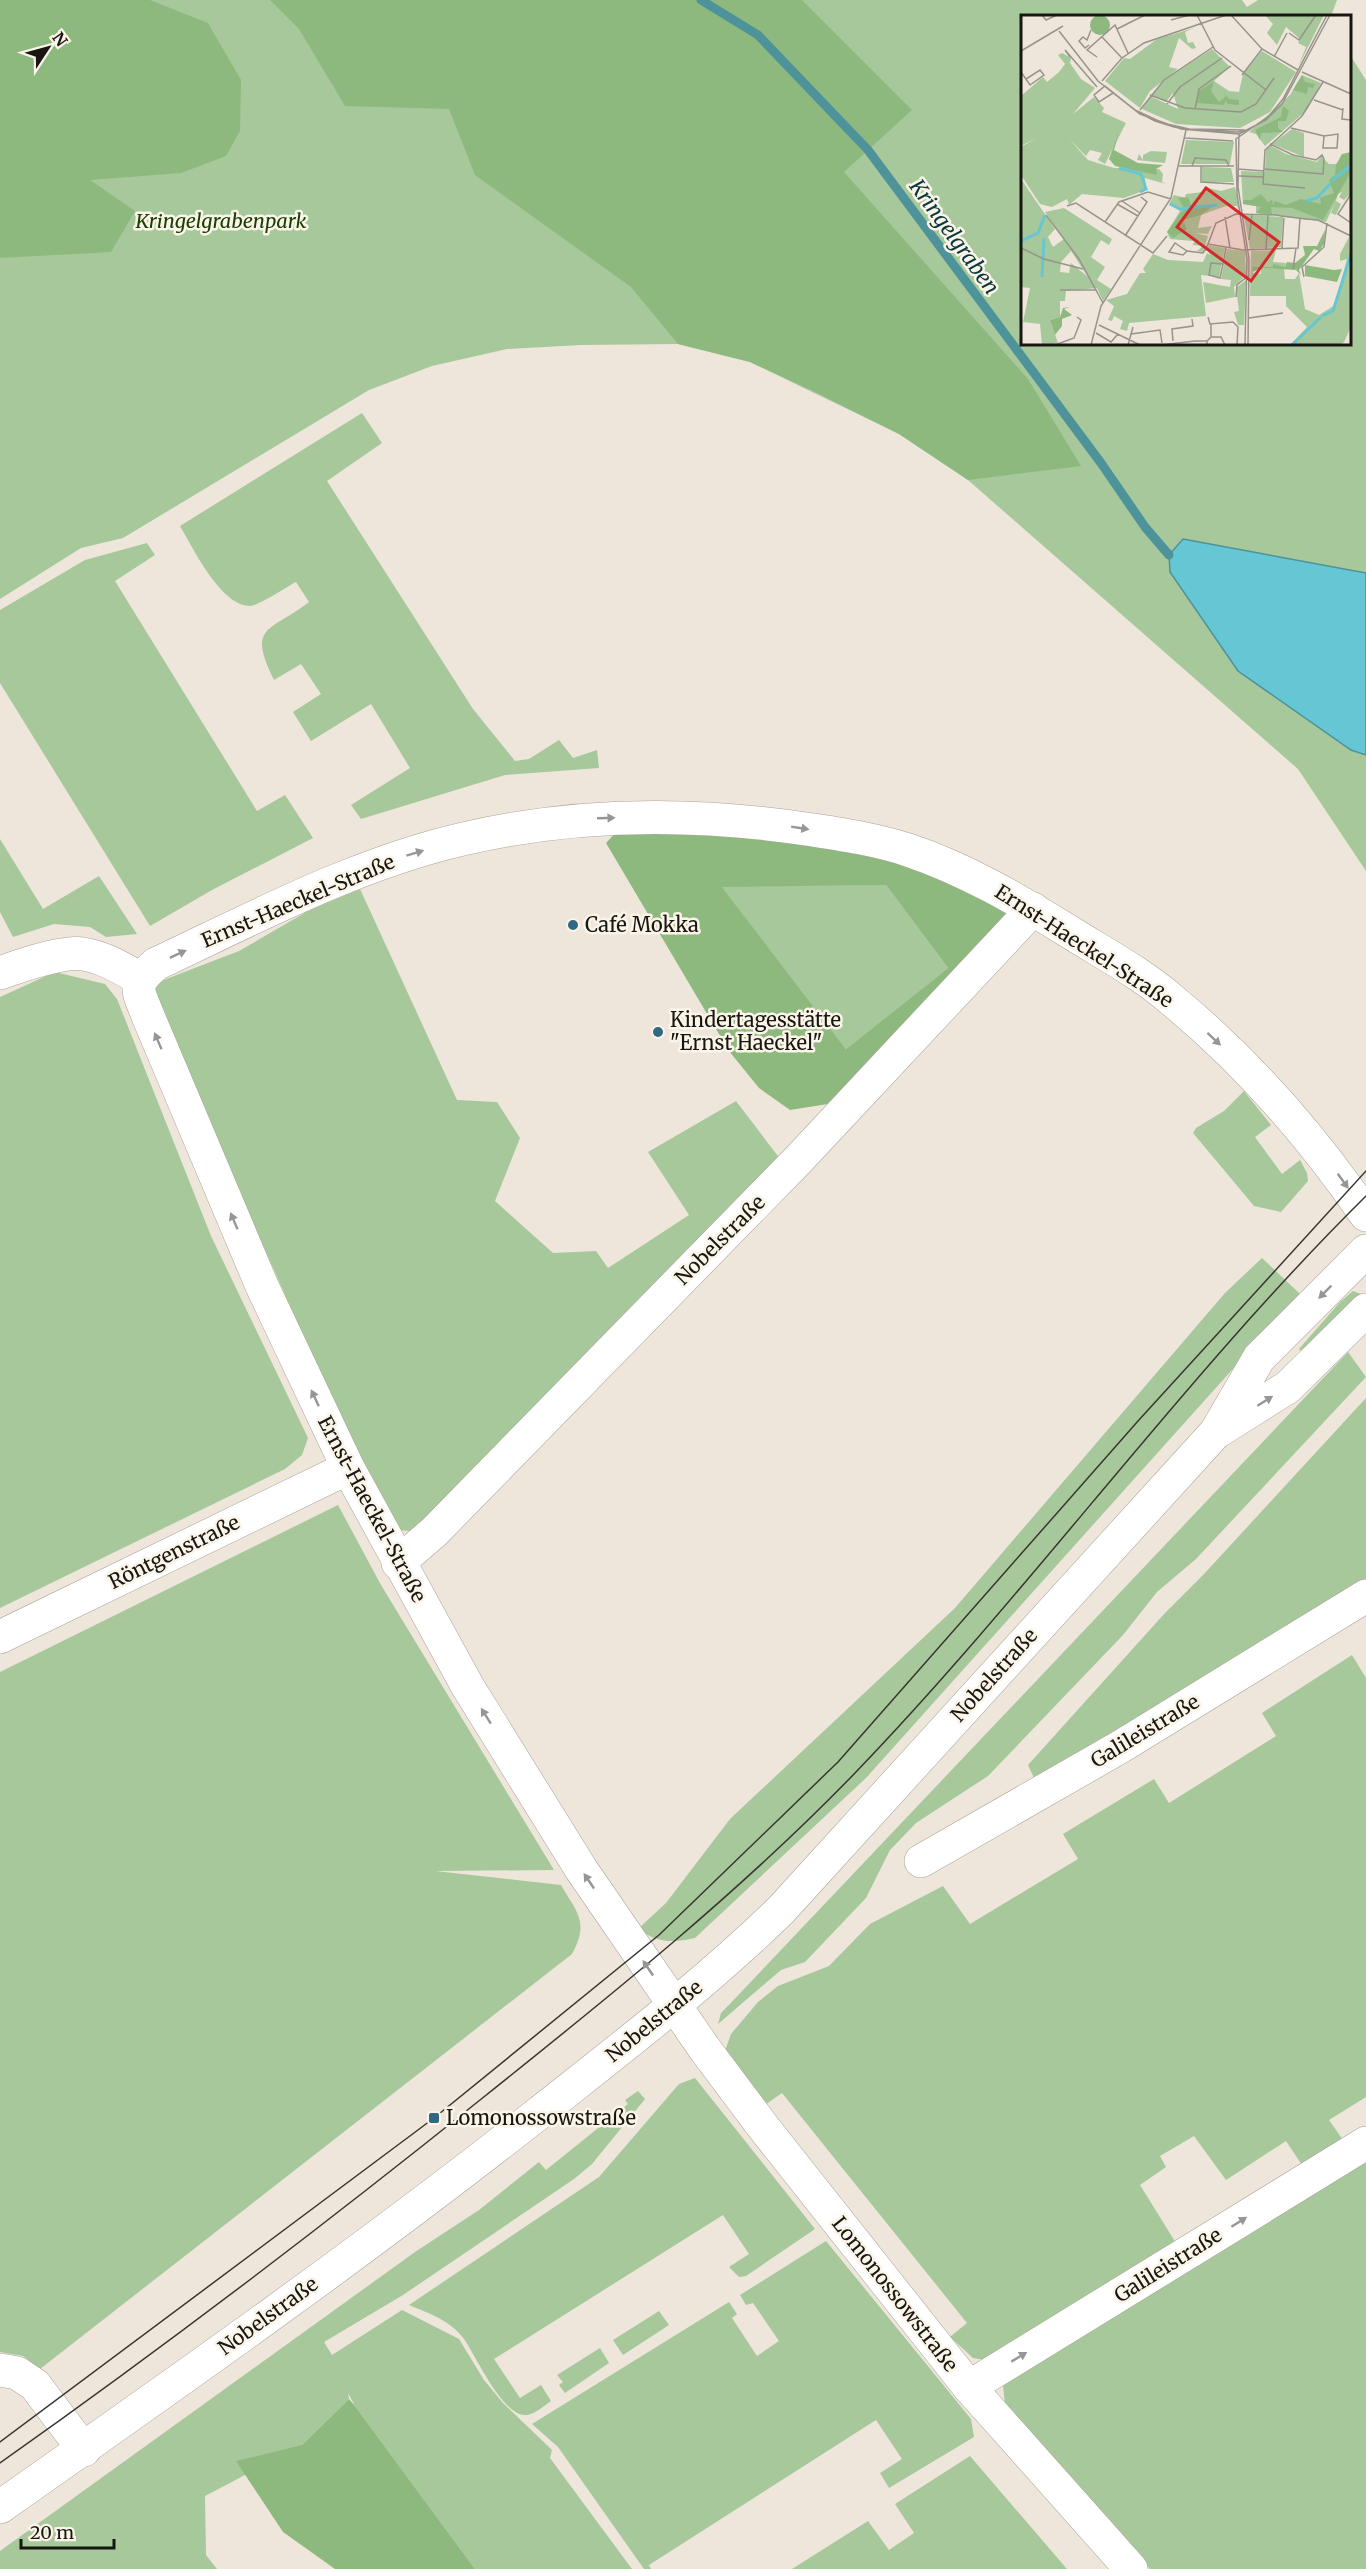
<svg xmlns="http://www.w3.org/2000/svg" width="1366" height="2569" viewBox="0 0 1366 2569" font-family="Merriweather,serif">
<rect width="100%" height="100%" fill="#eee6db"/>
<!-- green -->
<g fill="#a6c89a">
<polygon points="0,0 1242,0 1247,7 1258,0 1337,0 1331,16 1022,16 1022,344 1350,344 1350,55 1366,80 1366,871 1298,769 968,480 899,434 750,362 678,344 581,345 507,349 432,366 369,390 123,538 81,548 0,599"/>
<path d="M362 413 382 443 327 481 473 709 515 761 529 759 559 740 573 758 597 750 599 768 505 775 361 819 351 805 410 768 371 704 311 741 293 712 321 694 301 664 274 680C246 624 271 632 309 602L296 582C286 587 260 605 250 606 221 606 193 548 180 526Z"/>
<polygon points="147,543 155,555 115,581 257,811 285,795 313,838 212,890 150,926 0,683 0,610 85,560"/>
<polygon points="0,839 43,909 99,876 137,934 106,937 90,927 54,924 13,937 0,912"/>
<polygon points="886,885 948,968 846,1049 721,886"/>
<polygon points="360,889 457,1100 497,1102 520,1138 495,1201 553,1253 596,1251 608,1268 689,1215 648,1152 736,1101 784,1164 421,1532 397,1530 333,1403 148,986 239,951 308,911"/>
<polygon points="55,972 105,984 117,999 211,1236 308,1438 302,1455 285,1469 0,1608 0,997"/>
<polygon points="1244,1091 1271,1125 1255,1137 1282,1174 1300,1160 1307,1173 1308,1181 1281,1212 1254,1206 1193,1133 1196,1128 1224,1111"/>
<path d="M1262 1258 1300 1294 866 1778 695 1938C672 1943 658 1943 638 1929L666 1903 730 1819 955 1608 1225 1293Z"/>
<polygon points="1353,1291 1361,1294 1361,1298 1302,1352 1299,1349 1340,1302"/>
<polygon points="1348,1352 1366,1377 1196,1559 1157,1592 1123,1635 988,1776 916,1823 890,1850 866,1898 805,1962 781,1970 718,2024 721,2013 726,2008"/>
<polygon points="1366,1398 1366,1583 1034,1778 1028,1765 1165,1613 1204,1574"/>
<path d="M338 1505 381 1585 554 1870 435 1871 561 1885C578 1914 589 1922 572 1954L40 2369 23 2356 0 2352V1672Z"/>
<polygon points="1352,1655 1366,1678 1366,2097 1329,2120 1343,2140 1302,2165 1286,2141 1226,2180 1194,2136 1160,2156 1166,2167 1140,2185 1179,2248 985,2360 973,2358 950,2337 967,2323 782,2093 765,2105 725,2051 731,2034 758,2002 778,1986 829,1966 870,1924 943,1886 970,1924 1078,1859 1063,1834 1154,1779 1169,1803 1276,1736 1262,1713"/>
<path d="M695 2078 815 2229 746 2276 739 2277 729 2267 749 2254 723 2215 494 2359 520 2398 541 2385 551 2401C545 2405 535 2414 527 2415 503 2418 475 2354 464 2339 450 2320 430 2314 409 2305L599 2177 679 2084Z"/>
<polygon points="638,2091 645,2099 592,2164 574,2179 403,2295 324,2342 332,2355 402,2310 459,2339 484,2380 503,2403 552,2450 550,2458 632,2569 475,2569 355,2406 348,2393 349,2399 302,2445 205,2496 206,2555 217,2569 0,2569 0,2551 415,2252 479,2210 539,2162 546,2170 628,2104 625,2100"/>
<polygon points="1366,2151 1366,2569 1150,2569 1005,2404 1003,2385"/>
<polygon points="826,2241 971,2419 974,2437 889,2488 880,2473 902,2459 876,2420 649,2565 651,2569 644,2569 558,2447 532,2424 729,2302 737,2314 732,2318 757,2356 779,2341 753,2303 746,2305 740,2295"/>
<polygon points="659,2311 669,2325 623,2355 613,2340"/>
<polygon points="600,2348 609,2363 565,2393 559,2385 563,2382 557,2375"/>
<polygon points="970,2456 1067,2569 792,2569 868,2521 889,2550 914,2533 895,2504"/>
</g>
<!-- forest -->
<g fill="#8eb97e" fill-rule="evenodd">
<polygon points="0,0 150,0 208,23 241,80 240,131 226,156 181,173 90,180 135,211 111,252 0,258"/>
<polygon points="270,0 802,0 912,110 844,172 1028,379 1081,466 968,480 899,434 813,391 750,362 678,344 631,287 475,175 449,109 345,106 299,29"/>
<path d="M621 827 819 839 913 866 1018 917 834 1103 790 1110 759 1088 729 1051 606 843ZM886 885 948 968 846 1049 722 887Z"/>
<polygon points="349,2399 355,2406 475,2569 335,2569 283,2532 236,2461 302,2445"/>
</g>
<!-- water -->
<polygon fill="#65c7d4" stroke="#4e929a" stroke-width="1.5" points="1183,539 1366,573 1366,755 1351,750 1238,671 1170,572 1169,555"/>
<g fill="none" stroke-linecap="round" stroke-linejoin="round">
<!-- stream -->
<polyline stroke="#4e929a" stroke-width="9" points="701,0 758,35 868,150 1101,463 1145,527 1169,555"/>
<defs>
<g id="street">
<path d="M0 973C19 966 63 951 83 954 103 957 121 968 139 978"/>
<polyline points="398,1563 434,1532 798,1160 1033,909"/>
<polyline points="0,1637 348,1468"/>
<polyline points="921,1861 1120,1747 1366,1596"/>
<polyline points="0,2370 17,2373 35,2385 84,2450"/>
<polyline points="969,2387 1366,2143"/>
<path d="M1131 2569 969 2387 764 2128 704 2048 581 1869 468 1687 348 1468 262 1286 148 1016C137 988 132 985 156 964 256 917 355 864 463 839 578 812 697 812 813 830 845 835 878 840 908 850 965 869 1018 900 1068 931 1103 953 1141 973 1172 1000 1247 1062 1311 1135 1366 1215"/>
</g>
<g id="secondary">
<polyline points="1220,1430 1288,1387 1366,1310"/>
<path d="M0 2507C182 2379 364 2251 539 2113 621 2048 705 1984 781 1910L1216 1432 1259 1358 1366 1251"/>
</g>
</defs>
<!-- street casing -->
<use href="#street" stroke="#aaa399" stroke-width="34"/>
<!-- secondary casing -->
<use href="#secondary" stroke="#aaa399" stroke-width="34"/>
<!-- street -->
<use href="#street" stroke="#fff" stroke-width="33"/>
<!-- secondary -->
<use href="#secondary" stroke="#fff" stroke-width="33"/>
<!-- tram -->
<g stroke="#393631" stroke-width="1.5">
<polyline points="0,2442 434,2118 659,1935 838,1762 1138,1421 1366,1171"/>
<path d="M0 2463C164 2347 323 2226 480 2100 609 1997 740 1892 855 1773 1033 1588 1183 1377 1366 1196"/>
</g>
</g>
<!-- one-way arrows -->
<defs><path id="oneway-solid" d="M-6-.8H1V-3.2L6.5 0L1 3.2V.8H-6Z" transform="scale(1.5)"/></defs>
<g fill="#979694">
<use href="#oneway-solid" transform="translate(606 818) rotate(-2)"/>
<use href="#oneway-solid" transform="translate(800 828) rotate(9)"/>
<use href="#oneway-solid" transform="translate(415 853) rotate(-17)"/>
<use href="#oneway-solid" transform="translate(178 954) rotate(-25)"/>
<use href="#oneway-solid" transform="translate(1214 1039) rotate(43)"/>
<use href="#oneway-solid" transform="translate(158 1041) rotate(-113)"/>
<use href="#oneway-solid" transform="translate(1343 1181) rotate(54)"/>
<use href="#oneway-solid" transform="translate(234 1221) rotate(-113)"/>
<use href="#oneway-solid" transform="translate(1325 1292) rotate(135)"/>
<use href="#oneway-solid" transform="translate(315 1398) rotate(-115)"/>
<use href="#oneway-solid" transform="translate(1265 1401) rotate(-32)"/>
<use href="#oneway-solid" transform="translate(486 1716) rotate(-122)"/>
<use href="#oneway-solid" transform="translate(589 1881) rotate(-124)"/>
<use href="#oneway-solid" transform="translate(648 1968) rotate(-124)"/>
<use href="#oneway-solid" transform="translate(1239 2222) rotate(-32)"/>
<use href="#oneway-solid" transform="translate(1019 2357) rotate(-31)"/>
</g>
<!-- markers -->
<g fill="#316883" stroke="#fbf4e8" stroke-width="2">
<circle cx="573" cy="925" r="6"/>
<circle cx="658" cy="1032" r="6"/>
<rect x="428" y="2112" width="12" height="12" rx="3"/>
</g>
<g text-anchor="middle" stroke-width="5" stroke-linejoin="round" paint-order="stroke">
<!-- park labels -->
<g font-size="20" font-style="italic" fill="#184002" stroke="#fbf4e8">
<text x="221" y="228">Kringelgrabenpark</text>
</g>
<!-- street labels -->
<g font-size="20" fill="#181612" stroke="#fbf4e8">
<text transform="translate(298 901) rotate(-23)" y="7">Ernst-Haeckel-Straße</text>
<text transform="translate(1084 946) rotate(33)" y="7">Ernst-Haeckel-Straße</text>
<text transform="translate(720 1240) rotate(-45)" y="7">Nobelstraße</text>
<text transform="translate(372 1509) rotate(62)" y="7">Ernst-Haeckel-Straße</text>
<text transform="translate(174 1552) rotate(-26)" y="7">Röntgenstraße</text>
<text transform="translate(994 1675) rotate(-48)" y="7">Nobelstraße</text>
<text transform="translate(1145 1731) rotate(-31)" y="7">Galileistraße</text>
<text transform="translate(654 2021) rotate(-39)" y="7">Nobelstraße</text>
<text transform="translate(1168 2265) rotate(-32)" y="7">Galileistraße</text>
<text transform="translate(895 2294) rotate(52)" y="7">Lomonossowstraße</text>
<text transform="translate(268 2316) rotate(-36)" y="7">Nobelstraße</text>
</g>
<!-- poi labels -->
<g font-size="20" fill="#181612" stroke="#fbf4e8" text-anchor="start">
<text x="585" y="932">Café Mokka</text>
<text x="670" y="1027">Kindertagesstätte<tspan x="670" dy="23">"Ernst Haeckel"</tspan></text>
<text x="446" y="2125">Lomonossowstraße</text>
</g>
<!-- water labels -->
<g font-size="21" font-style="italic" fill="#07383d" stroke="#fbf4e8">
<text transform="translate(954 237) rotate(54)" y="7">Kringelgraben</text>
</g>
</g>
<!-- overview -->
<g transform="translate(1021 15)">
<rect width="330" height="330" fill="#eee6db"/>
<path d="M244 0H303L277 52 285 32 277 28 279 24 265 12 256 30 246 18 252 9ZM173 13 164 17 167 28 172 27 175 33 171 34 158 23 148 52 157 54 129 76 119 93 84 66 103 43 109 44 136 24ZM191 34 209 52 193 66 208 76 218 77 222 59 241 36 275 57 249 97 219 113 155 109 121 94 129 81 157 94 152 78 145 87 130 80 146 63ZM41 38 50 43 49 48 60 64 74 73 52 99 73 82 83 93 81 97 105 108 84 149 77 145 81 138 69 135 65 141 48 124 67 145 93 153 138 154 142 159 141 167 145 169 124 163 125 175 103 183 61 179 48 190 46 184 31 192 19 189 0 160V132L17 122 0 131V81L22 62 26 67 38 57 44 49 37 40ZM281 60 300 68 286 95 244 131 235 119 228 117 269 80ZM271 114 283 118V142L251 129ZM165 125 213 127 209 149H160ZM249 130 265 139 296 147 300 141 308 149H315L322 141 330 144V178L323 185 318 182 321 177 317 179 315 186 320 189 315 200 310 198 314 188 305 207 235 198V191L222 189 220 156 244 157 245 135ZM130 136 146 137 144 148 116 145 118 139 122 145V140ZM181 152 210 153 213 167H181ZM0 164 34 214 27 222 32 232 43 224 24 197 43 193 91 224 88 230 80 225 70 242 84 252 76 265 90 274 82 286 76 273 45 276 44 286H39V302L29 305 37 328 29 330H21L19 309 2 307 9 273 0 272ZM50 236 67 262 50 248 48 258 39 257 40 247ZM183 172 200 176 214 172 219 196 216 191H205L180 200 177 213 191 211 187 219 174 218 187 221 182 237 176 236 182 231 172 230 169 236 173 227H183L149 224 146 217 159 196 148 189 153 180 169 184 164 182 165 179 182 177ZM226 200 262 202 260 232 229 234 223 202ZM328 222 330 312 323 327 319 330H269L286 312 265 291V281H229L230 236 255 235 252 247 265 248 264 252H232V258L240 259V253L263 254 264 264H274L278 258 284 294 298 300 314 290 326 244 319 246V239ZM186 230 204 233 198 262 180 260 185 301 108 308 106 316 99 314 102 306 93 301 91 306 87 305 93 291 85 285 106 279 119 258H125L122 254 132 239 147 245 182 247 186 238 189 240 186 235 183 238ZM206 234 224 236 225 260 213 272 214 282 185 288 182 267 209 272 210 265 200 264ZM225 265 223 310H217L213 297 218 296 215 273Z" fill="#a6c89a" fill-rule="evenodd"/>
<path d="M69 10a10 10 0 1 1 20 0a10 10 0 1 1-20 0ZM281 60 284 67 294 69 292 73 287 72 286 79 272 75ZM193 66 190 76 198 87 205 81 202 76 208 84 218 85V90L206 89 205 85 203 90 176 88 178 76ZM262 91 268 96 265 106H257V113L262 117 240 118 239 125 234 115 260 102ZM98 117 93 135 117 148 142 150 135 154 136 160 94 151 88 144ZM330 137V157L302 205 271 193 250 192 251 200 235 198 240 192 222 189V185H230L240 179 247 187 251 185 252 190 254 186 265 190 280 184 300 189 299 183 313 178 308 165 314 160 315 150 321 139ZM167 182 170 190 192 191 180 200 158 206 156 212 163 207 166 214 152 223 146 217 163 193 157 183ZM304 215 303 229 298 236 293 234 278 255 280 260 275 255 240 253 231 257 232 252H252V249L264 252 266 247 274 248 284 240 282 231H296ZM284 250 313 255 321 254 316 267 284 261ZM42 293 49 292 43 294 51 300 41 304V311L34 320 29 305 39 302Z" fill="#8eb97e"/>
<path fill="none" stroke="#65c7d4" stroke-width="3" d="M98 153 120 159 125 174 119 177M311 166 330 150M285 186 296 183 309 169M149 189 159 194 196 190M0 226 17 218 24 200M21 262 23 223M301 301 312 296 330 239M271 330 300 302"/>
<path fill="none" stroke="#98938b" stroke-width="1.5" d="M21 0 25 5 36 0M176 0 194 35 245 75M210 0 241 34 277 55M150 5 168 0M96 14 124 0M38 16 77 66 119 99 160 114 218 119 245 105 261 89 309 0M268 18 278 25 295 0M81 22 101 43M68 30 64 33 58 26 62 22 66 25 70 15M0 36 42 11M49 42 44 35 76 72M76 42 66 35 94 10 107 38M253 42 266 18M0 57 9 70 23 60 19 55 5 64M281 57 330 79M221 60 241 34M81 66 101 43 123 28 205 0M129 80 164 93 220 97 235 89 253 63M293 85 322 95M146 89 159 72 201 43M322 93 321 104 330 105M174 94 178 74 210 51M119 95 143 65 192 32M270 113 303 121 317 119 316 133H302L303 121M218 116 217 172 228 244 227 330M223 116 216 117 178 115 166 114 153 112 134 106 117 97 92 78 78 87 73 80 84 71 114 95 142 108 168 114 224 115M164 123 212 126M249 129 272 140 295 145 301 140 303 144M158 151H213M171 151 174 143 205 145 208 151M180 151V167L213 169M217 154 243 156M243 154 302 159 303 144M218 161 242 162M284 173 242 169 244 135 281 101 302 67M330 179 317 199 330 208M101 186 119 198M96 189 117 201M46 191 55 188 132 238 146 221M25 200 58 244 82 288M204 202 209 233M279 203 277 233 222 235 187 229 195 208 215 199 256 200 260 201 285 204 297 205 330 221M84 207 98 187 127 177 150 184M104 221 126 187 120 182M228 225 231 199M0 233 23 244 62 254M261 233 263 201M245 234 247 200M166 236 162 240 148 237 154 228 166 236 182 238 187 229M274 248 272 254 275 233M202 249 190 248 188 260 199 263 202 249 205 233M283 262 281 252 303 232 306 208M39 275H76M215 282 216 270 227 261M187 302 189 309 212 307 217 312 216 330M228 303 262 298M78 310 119 330M75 318 90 327 97 319M110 319 139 315 141 328M190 322H200L204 330M152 326 151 314 172 311 171 304M186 326 190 322V309M34 330 53 323 60 305 56 302M70 330 80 291 150 183 165 115M107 330 112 312M140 330 174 326H186V330M224 330 226 244 216 179 215 124 248 101 262 84 306 0"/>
<path fill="#d62828" fill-opacity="0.15" stroke="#d62828" stroke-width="3" d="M185 173 258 227 230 266 156 212Z"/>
<rect width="330" height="330" fill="none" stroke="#181612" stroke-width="3"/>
</g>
<!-- north arrow -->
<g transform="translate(48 48) rotate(54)" stroke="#fbf4e8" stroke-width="4.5" paint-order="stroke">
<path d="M0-4.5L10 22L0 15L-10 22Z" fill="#181612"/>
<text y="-9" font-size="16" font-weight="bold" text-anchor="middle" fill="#181612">N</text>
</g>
<!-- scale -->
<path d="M21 2539v9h93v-9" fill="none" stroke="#181612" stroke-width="3"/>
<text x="30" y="2539" font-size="18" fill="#181612" stroke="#fbf4e8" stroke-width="4.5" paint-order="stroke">20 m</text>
</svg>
